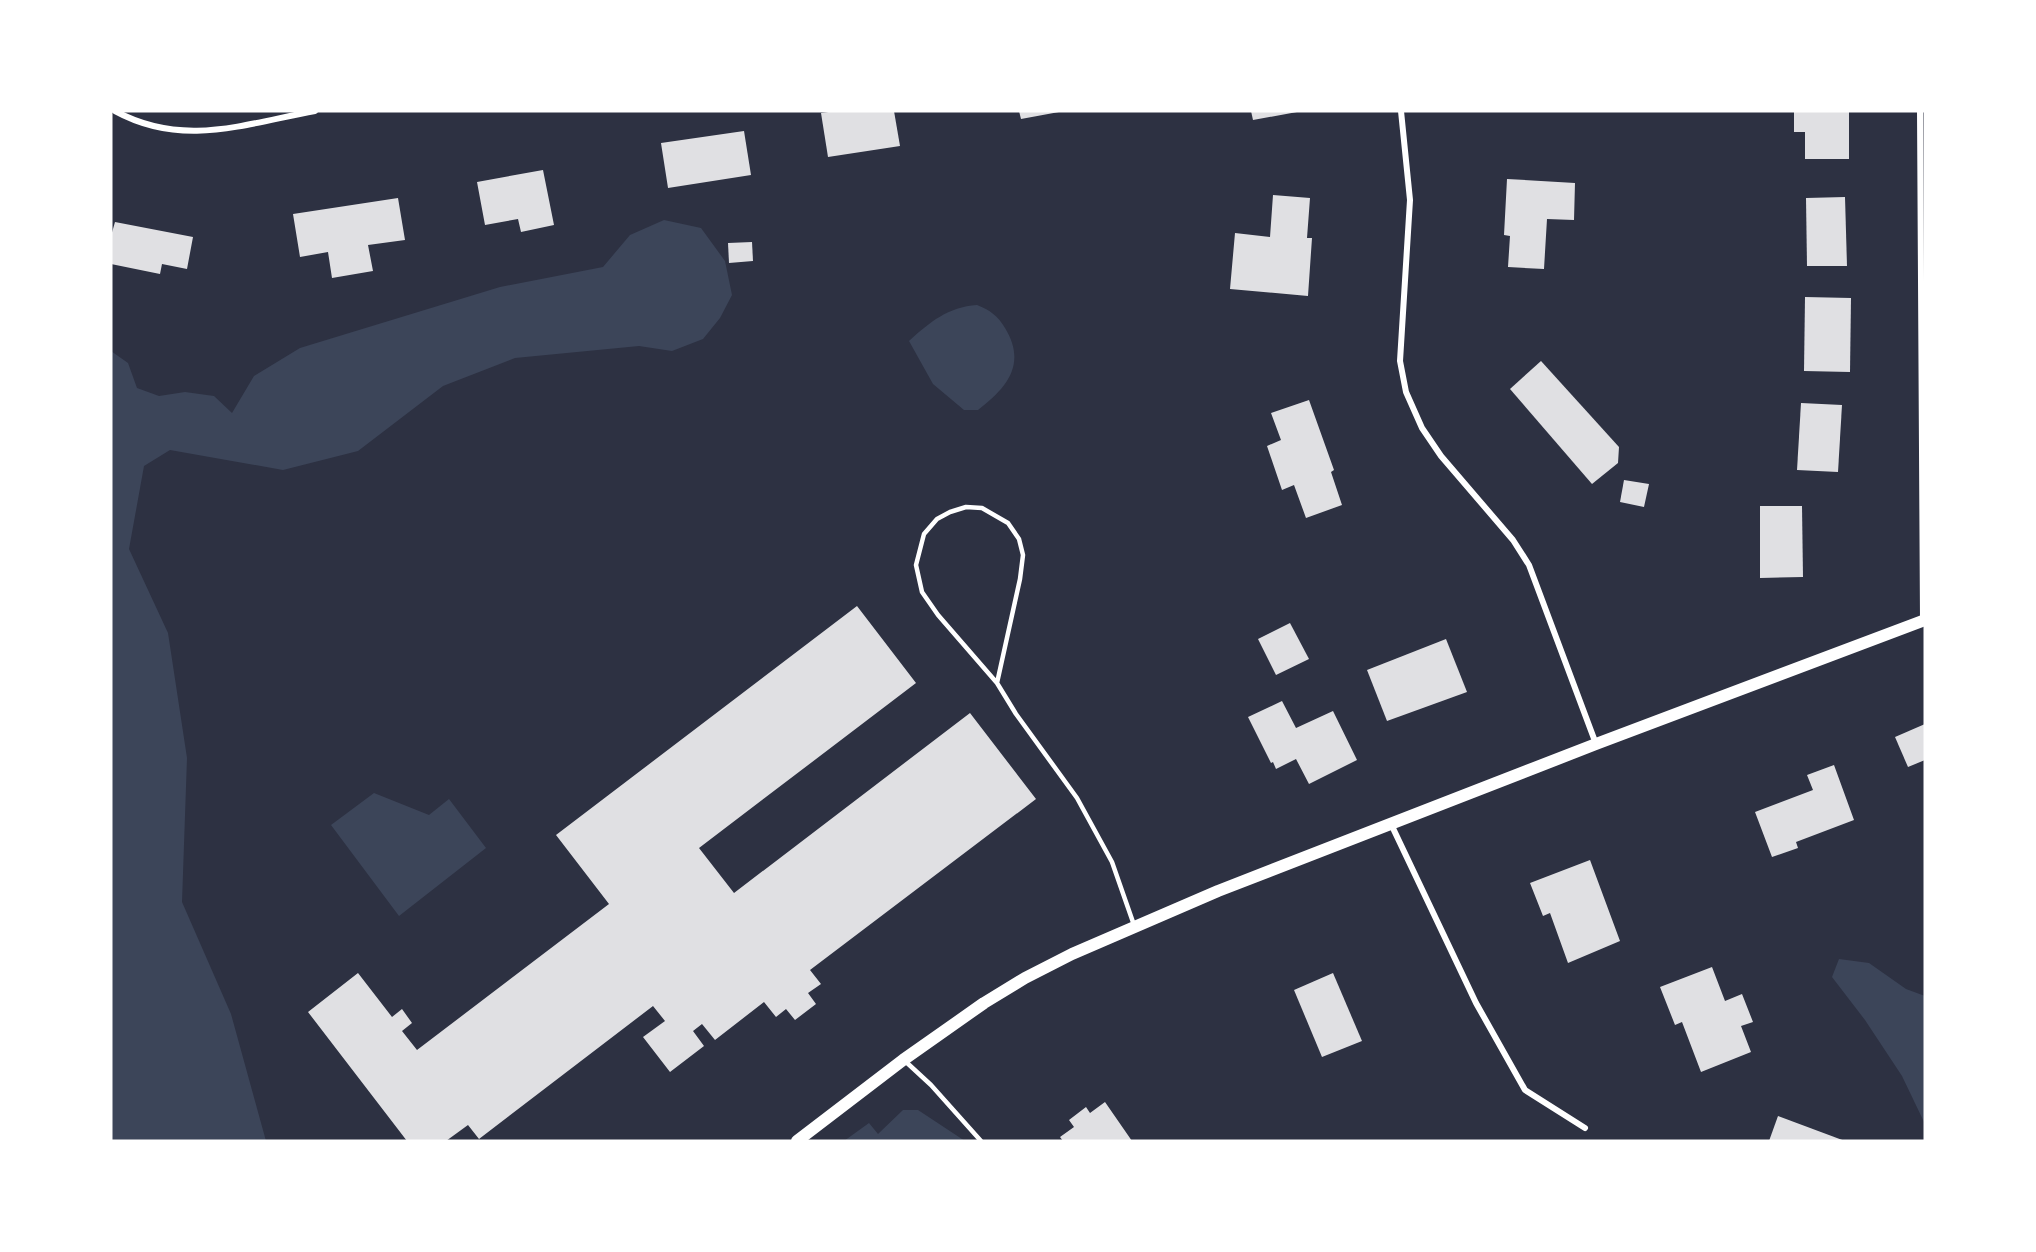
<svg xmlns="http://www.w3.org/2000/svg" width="2036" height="1252" viewBox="0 0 2036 1252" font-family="Manrope,sans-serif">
<rect width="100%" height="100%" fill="#2d3142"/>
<!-- green -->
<g fill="#3c4559">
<polygon points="664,220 701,228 725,261 732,295 720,318 703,339 672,351 639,346 515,358 443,386 358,451 283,470 170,450 144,466 129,549 168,633 187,758 182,902 231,1014 266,1141 111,1141 111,351 128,363 137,388 159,396 185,392 214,396 232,413 254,376 300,348 500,287 603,267 630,235"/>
<path d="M977 305C990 310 998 316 1005 328 1027 364 1007 388 978 410H964L933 384 909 341C930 322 948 307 977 305Z"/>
<polygon points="374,793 429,815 449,799 486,848 399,916 331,825"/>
<polygon points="1839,959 1869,963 1906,989 1925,996 1925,1124 1902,1076 1865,1020 1832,977"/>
<polygon points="903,1110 918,1110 965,1141 844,1141 869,1123 878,1134"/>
</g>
<!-- building -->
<g fill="#e0e0e3">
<polygon points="836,111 894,111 900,146 828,157 821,113"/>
<polygon points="1019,111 1059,111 1059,112 1021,119"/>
<polygon points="1251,111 1297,111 1297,112 1253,120"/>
<polygon points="1794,111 1849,111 1849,159 1805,159 1805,132 1794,132"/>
<polygon points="744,131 751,175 668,188 661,143"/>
<polygon points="543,170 554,225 521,232 518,219 485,225 477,182"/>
<polygon points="1507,179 1575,183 1574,220 1547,219 1544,269 1508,267 1510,236 1504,235"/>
<polygon points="1273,195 1310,198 1307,238 1312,238 1308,296 1230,289 1235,233 1270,237"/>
<polygon points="1845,197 1847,266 1807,266 1806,198"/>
<polygon points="398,198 405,240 368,245 373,271 332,278 328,252 300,257 293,214"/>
<polygon points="115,222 193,237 187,269 162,264 160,274 111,264 111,236"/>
<polygon points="752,242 753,261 729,263 728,243"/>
<polygon points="1805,297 1851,298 1850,372 1804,371"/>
<polygon points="1541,361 1619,447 1618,463 1592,484 1510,389"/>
<polygon points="1309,400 1334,470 1331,472 1342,505 1306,518 1294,485 1282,490 1267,446 1281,440 1271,413"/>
<polygon points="1801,403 1842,405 1838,472 1797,470"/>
<polygon points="1624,480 1649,484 1644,507 1620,502"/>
<polygon points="1760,506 1802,506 1803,577 1760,578"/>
<polygon points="857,606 916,683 699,848 734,893 970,713 1036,799 810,970 821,984 808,993 816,1004 795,1020 786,1009 776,1017 764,1002 715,1040 702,1024 693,1031 704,1046 670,1072 643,1037 665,1021 653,1006 479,1139 468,1125 446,1141 407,1141 308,1012 358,973 392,1017 402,1009 412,1023 402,1031 417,1050 609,904 556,835"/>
<polygon points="1290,623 1309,659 1276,675 1258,639"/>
<polygon points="1446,639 1467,692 1387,721 1367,670"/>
<polygon points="1282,701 1296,728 1333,711 1357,760 1309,784 1296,759 1276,769 1273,762 1271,763 1248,717"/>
<polygon points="1925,724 1925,760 1908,767 1895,737"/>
<polygon points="1834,765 1854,820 1796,842 1798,848 1772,857 1755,812 1813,790 1807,775"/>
<polygon points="1590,860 1620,941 1568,963 1550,913 1543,916 1530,883"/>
<polygon points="1712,967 1725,1001 1742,994 1753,1022 1741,1026 1751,1052 1701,1072 1682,1022 1675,1025 1660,987"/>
<polygon points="1333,973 1362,1041 1322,1057 1294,990"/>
<polygon points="1105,1102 1132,1141 1063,1141 1060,1137 1074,1127 1069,1120 1086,1107 1090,1113"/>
<polygon points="1778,1116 1845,1141 1769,1141"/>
</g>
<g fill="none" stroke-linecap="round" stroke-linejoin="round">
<!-- service -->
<g stroke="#fff" stroke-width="4.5">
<polyline points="997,683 1020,579 1023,555 1019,539 1008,523 982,508 966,507 950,512 937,519 924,534 916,565 922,592 938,615 997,683 1016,714 1077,798 1112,862 1134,925"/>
<polyline points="905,1061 931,1085 981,1141"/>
</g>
<!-- minor -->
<g stroke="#fff" stroke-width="6">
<path d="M115 111C183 148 244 124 315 111"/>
<polyline points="1401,111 1410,200 1400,361 1406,392 1422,428 1441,456 1513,540 1529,565 1596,744"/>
<polyline points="1920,111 1923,620"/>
<polyline points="1391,824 1476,1003 1525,1090 1585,1128"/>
</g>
<!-- secondary -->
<polyline stroke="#fff" stroke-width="12" points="797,1141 903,1060 984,1003 1025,978 1072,954 1218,891 1596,744 1925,620"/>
</g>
<!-- border -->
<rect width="2036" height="1252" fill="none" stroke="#ffffff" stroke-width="225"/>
</svg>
